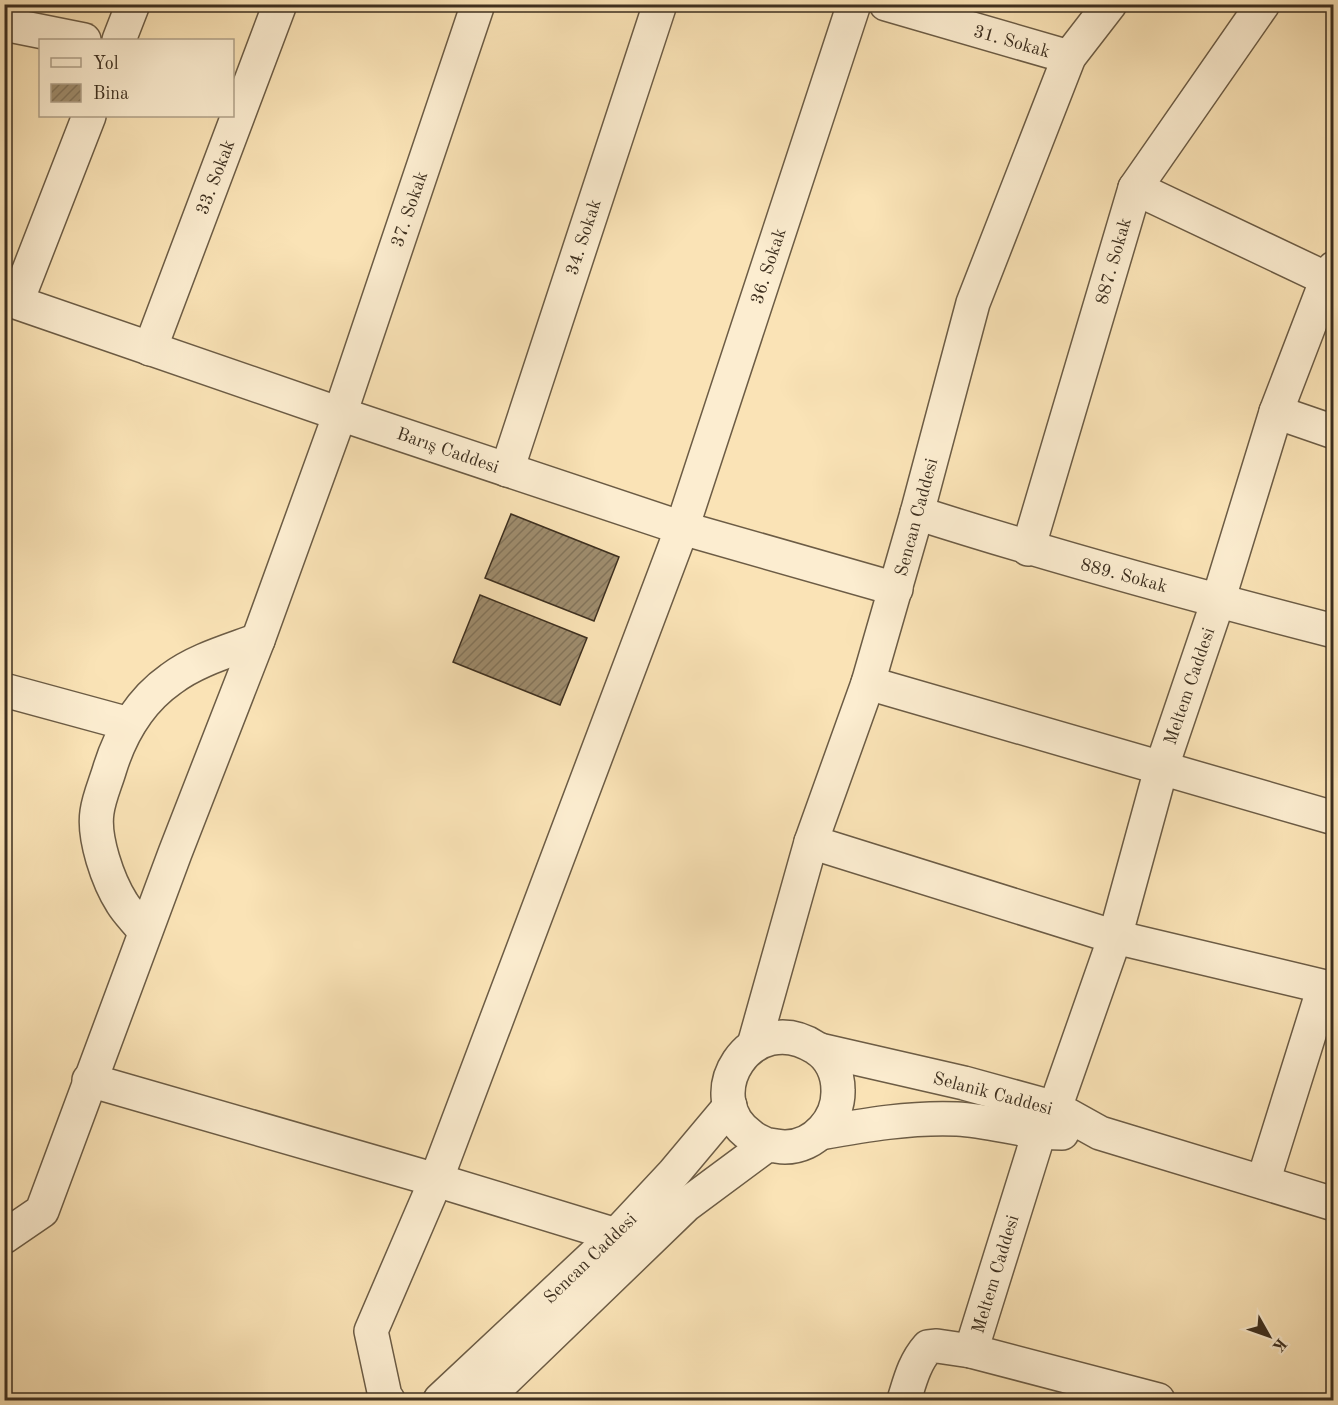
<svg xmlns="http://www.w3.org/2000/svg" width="1338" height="1405" viewBox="0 0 1338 1405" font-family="'Old Standard TT',serif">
<defs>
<pattern id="building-hatch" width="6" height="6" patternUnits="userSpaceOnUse" patternTransform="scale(1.5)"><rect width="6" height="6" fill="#9f8d6e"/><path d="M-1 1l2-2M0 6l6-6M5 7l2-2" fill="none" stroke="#83745a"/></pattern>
</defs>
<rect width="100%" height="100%" fill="#fae3b6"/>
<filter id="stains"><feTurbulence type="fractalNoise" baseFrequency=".00333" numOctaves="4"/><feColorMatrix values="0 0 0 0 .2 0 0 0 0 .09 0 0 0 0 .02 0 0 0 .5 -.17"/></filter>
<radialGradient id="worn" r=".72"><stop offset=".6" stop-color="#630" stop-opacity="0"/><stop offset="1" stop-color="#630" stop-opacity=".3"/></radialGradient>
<!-- building -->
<g fill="url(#building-hatch)" stroke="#3d2f1f" stroke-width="1.5">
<polygon points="511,514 619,557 594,621 485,578"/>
<polygon points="480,595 587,638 560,705 453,662"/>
</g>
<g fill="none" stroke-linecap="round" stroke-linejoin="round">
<defs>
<g id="minor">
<polyline points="886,4 1069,57"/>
<polyline points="4,24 84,40"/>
<polyline points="119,40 133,4"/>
<polyline points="1135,188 1327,279"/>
<polyline points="4,298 340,414 682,528 896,589"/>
<polyline points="17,301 89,116"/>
<polyline points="150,349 280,4"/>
<polyline points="1276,412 1334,432"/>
<polyline points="507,470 660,4"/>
<path d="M917 513C1055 557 1194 595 1334 631"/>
<polyline points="1028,549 1135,188 1263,4"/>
<polyline points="868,683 1334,818"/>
<polyline points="4,690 129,724"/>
<polyline points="811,842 1115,937 1334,989"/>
<path d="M145 932C138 922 128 913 122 903 108 881 93 838 97 812 99 797 106 782 110 768 121 733 141 700 171 679 196 660 229 651 258 640"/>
<polyline points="754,1045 811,842 868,683 917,513 973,303 1069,57 1110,4"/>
<polyline points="820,1050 964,1083 1055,1108 1100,1133 1334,1204"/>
<polyline points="89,1080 436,1180 616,1235"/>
<polyline points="1055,1108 1115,937 1161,769 1218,601 1276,412 1327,279 1334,268"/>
<path d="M820 1133C865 1125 911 1117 957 1119 993 1121 1026 1133 1062 1133"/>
<polyline points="1263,1182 1324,987"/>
<polyline points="4,1237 42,1211 175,853 258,640 340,414 478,4"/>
<polyline points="971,1351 1158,1400"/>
<polyline points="388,1400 385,1396 371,1331 436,1180 682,528 854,4"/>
<polyline points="440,1400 616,1235 673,1174 730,1106"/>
<path d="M484 1400 686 1205 767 1145C773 1145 779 1147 785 1147 815 1147 839 1119 838 1090 838 1074 831 1057 816 1048 751 1006 695 1097 751 1136 755 1140 762 1142 767 1145"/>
<path d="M904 1400C910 1381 914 1363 928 1347L937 1346 971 1351 1039 1133"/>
</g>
</defs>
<!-- minor casing -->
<use href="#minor" stroke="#6c5c45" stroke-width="36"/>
<!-- minor -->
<use href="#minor" stroke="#fcedd0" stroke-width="33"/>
</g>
<g text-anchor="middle" stroke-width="4.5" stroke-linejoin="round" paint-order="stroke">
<!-- street labels -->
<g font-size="18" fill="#3d2f1f" stroke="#fcedd0">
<text transform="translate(1012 41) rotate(16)" y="6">31. Sokak</text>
<text transform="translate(215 177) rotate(-69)" y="6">33. Sokak</text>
<text transform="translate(409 209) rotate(-71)" y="6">37. Sokak</text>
<text transform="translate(583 237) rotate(-72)" y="6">34. Sokak</text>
<text transform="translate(1113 261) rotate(-74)" y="6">887. Sokak</text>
<text transform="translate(768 266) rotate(-72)" y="6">36. Sokak</text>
<text transform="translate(448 450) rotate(19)" y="6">Barış Caddesi</text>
<text transform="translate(916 517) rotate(-75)" y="6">Sencan Caddesi</text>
<text transform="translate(1124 575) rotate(15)" y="6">889. Sokak</text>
<text transform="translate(1189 686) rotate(-71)" y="6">Meltem Caddesi</text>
<text transform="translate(993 1093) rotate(15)" y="6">Selanik Caddesi</text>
<text transform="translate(590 1258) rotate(-44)" y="6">Sencan Caddesi</text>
<text transform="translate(995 1274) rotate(-73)" y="6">Meltem Caddesi</text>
</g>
</g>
<!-- margin -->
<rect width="1338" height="1405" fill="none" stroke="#fae3b6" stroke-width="24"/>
<rect x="6" y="6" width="1326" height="1393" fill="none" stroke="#3d2f1f" stroke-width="3"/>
<rect x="12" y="12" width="1314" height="1381" fill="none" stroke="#3d2f1f" stroke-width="1.5"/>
<!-- legend -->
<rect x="39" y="39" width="195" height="78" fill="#fcedd0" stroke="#b0a189" stroke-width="1.5"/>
<rect x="51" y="58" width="30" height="9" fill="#fcedd0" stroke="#b0a189" stroke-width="1.5"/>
<text x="93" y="69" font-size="18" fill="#3d2f1f">Yol</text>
<rect x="51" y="84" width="30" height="18" fill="url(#building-hatch)" stroke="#b0a189" stroke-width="1.5"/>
<text x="93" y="99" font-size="18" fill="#3d2f1f">Bina</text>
<!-- north arrow -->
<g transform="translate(1269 1336) rotate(130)" stroke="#fcedd0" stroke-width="4.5" paint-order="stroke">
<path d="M0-4.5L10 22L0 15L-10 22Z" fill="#3d2f1f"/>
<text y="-9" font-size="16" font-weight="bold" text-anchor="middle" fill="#3d2f1f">K</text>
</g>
<rect width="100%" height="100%" filter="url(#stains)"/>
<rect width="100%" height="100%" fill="url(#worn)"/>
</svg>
